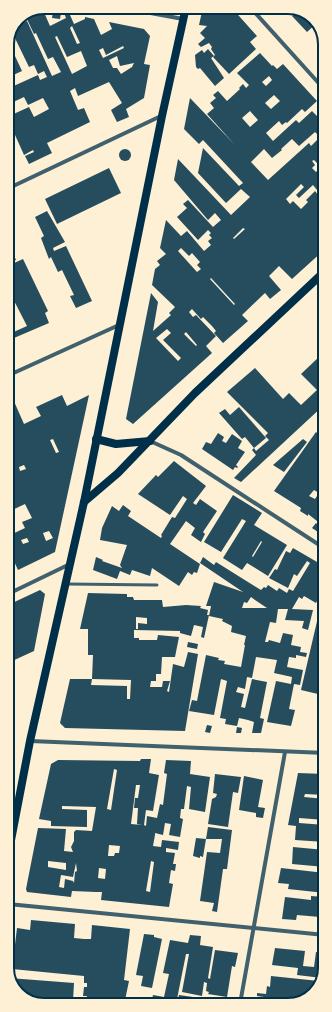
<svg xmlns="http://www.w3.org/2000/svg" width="332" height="1012" viewBox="0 0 332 1012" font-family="'Fira Sans',sans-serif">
<rect width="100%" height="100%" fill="#fdf0d5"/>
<!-- building -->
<g fill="#264d5e" fill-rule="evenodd">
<polygon points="203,7 231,7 257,36 250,42 256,49 229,74 213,57 215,55 211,49 212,47 209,43 201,47 198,44 205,38 200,33 207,26 199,25"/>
<path d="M38 9 43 10 50 26 66 18 64 13 70 15 74 24 85 19V17L94 19 101 35 112 29 109 22 144 29 150 36 144 64 150 65 144 98 126 109 129 117 117 122 111 110 122 103 109 82 78 96 75 88 70 91 78 110 84 108 90 122 47 143 52 153 29 164 25 156 34 152 33 150 24 155 7 117 29 107 34 117 49 109 43 98 28 105 24 97 7 105V89L38 75 40 80 47 77 44 71 38 74 34 65 29 67 12 32 14 27 27 21 52 76 61 72 53 57 48 59 36 33 34 34 25 15ZM72 26 80 43 77 44 70 28ZM57 36 67 57 81 51 87 66 72 74 55 37ZM123 46 124 48 103 58 99 50 103 48 106 55ZM117 56 120 66 134 63 132 67 121 74 117 68H113L109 60Z"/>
<polygon points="299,10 312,16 317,23 307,32 292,16"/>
<polygon points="53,12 61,13 60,19 52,18"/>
<polygon points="8,41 22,71 7,78 7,42"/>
<polygon points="208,49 214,56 211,58 224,78 215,86 200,68 198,69 196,67 195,55 202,50 204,53"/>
<polygon points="324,50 324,63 318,56"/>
<path d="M260 53 272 66 273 65 277 69 283 64 317 101 305 112 302 109 287 123 286 122 282 125 279 121 266 133 273 141 296 120 299 123 312 111 324 123V129L318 135 315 132 299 146 292 139 281 149 282 150 272 158 264 149 251 162 268 180 309 143 311 146 324 133V191L320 187 317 190 313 185 299 198 296 195 304 187 301 184 286 199 290 204 293 201 301 209 308 202 306 200 315 191 322 200 321 201 324 205V250L292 279 279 266 269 276 281 290 270 299 265 293 242 315 248 321 223 343 214 333 216 331 212 326 203 317 201 319 192 309 189 312 193 317 196 315 216 336 206 346 212 353 133 424 126 419 151 293 158 302 153 331 171 315 169 313 175 307 152 285 155 269 160 265 157 261 166 254 160 248 166 220 181 236 187 231 204 251 211 245 208 241 212 238 209 235 211 233 208 230 198 240 177 217 187 208 183 204 188 200 213 227 221 220 215 213 208 220 174 180 178 159 231 215 250 197 241 189 226 203 198 173 203 148 239 186 243 183 203 140 199 144 184 129 190 98 235 145 207 114 214 108 210 103 216 98 213 95 218 91 227 101 240 89 239 88 243 84 246 88 249 85 237 73ZM269 76 272 80 266 86 262 82ZM274 95 280 101 271 109 265 103ZM250 111 258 120 250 127 242 118ZM314 160 321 167 316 172 312 168 315 165 312 161ZM243 228 245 229 234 239 233 238ZM181 248 189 256 192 253 200 262 197 265 201 269 197 272 178 251ZM211 278 235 304 234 305 210 279ZM167 329 171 333 163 340 181 358 178 361 156 338ZM186 332 197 345 196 346 184 334Z"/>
<polygon points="7,139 12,149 8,151 12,159 7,161"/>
<circle cx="125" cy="155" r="6"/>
<polygon points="109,168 121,193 57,224 45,199"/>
<polygon points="47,211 65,242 53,248 54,251 66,246 92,301 76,308 70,296 74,295 62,270 58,272 51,257 49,259 41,238 44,236 35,217"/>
<polygon points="12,251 16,260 7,263 7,253"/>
<polygon points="23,259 48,311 45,313 49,323 7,341 7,335 27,326 7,287 7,271 14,268 12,264"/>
<polygon points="324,305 324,315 318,311"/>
<polygon points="320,356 324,359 324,405 241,482 234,478 256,455 252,450 254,448 256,451 269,440 265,436 268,433 227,392 255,368 283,399 289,393 301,405 317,390 301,374"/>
<path d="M9 390 24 424 41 416 36 407 62 395 67 406 89 395 55 552 18 570 8 548V536L25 528 22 522 32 518 25 504 8 512 7 391ZM53 439 59 452 56 453 50 440ZM24 465 26 469 20 471 19 467ZM49 531 53 538 46 541 43 533ZM27 538 29 542 23 544 21 540Z"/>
<polygon points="239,407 266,438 254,448 245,437 242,439 219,413 225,409 230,415"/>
<path d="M316 432 324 438V536L312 528 316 523 318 525 322 520 319 518 317 521 308 514V516L300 511 301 508 274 491ZM314 490 319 493 315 499 309 496Z"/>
<polygon points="218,433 224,437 222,441 226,443 232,434 242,441 238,448 245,452 236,465 238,467 237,468 235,467 233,470 202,449 206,442 211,444"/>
<polygon points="303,439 307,442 284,472 273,465"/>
<polygon points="174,461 206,486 193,503 196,505 200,499 217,511 203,532 205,534 201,542 191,535 195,528 186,521 170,544 200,564 197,573 194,572 192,575 188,572 179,586 152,568 150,576 132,570 130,575 120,571 117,579 93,570 96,557 103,560 102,561 122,568 120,565 127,545 100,540 102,528 112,506 119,511 123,505 131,511 128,516 161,538 162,536 161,535 172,517 175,518 187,499 183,496 170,515 138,494 156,475 158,477"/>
<path d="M233 495 262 513 254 525 287 545 268 576 247 563 242 570 223 558 246 521 242 519 221 552 204 542ZM261 541 262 542 253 557 252 556Z"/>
<path d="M293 548 324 566V586L316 603 304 596 302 599 299 597 292 609 313 610 308 630 302 628 304 621 285 620 288 609H278L276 623 270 622 265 642H268L269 640 280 643 283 633 293 635 291 645 301 647 300 652 307 653 306 657 296 655V658L289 657 287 667 303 670 300 685 294 684 289 709 295 710 291 726 267 722 276 681 291 684 292 677 274 673 277 660 256 657 252 678 247 677 245 689 238 687 236 692 244 694 241 707 245 708 252 679 267 682 260 718 264 719 261 733H252L254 722 248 720 239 718 237 726 225 724 226 719 220 718 227 681 221 679 214 715 189 711 192 700 197 701 206 655 219 658 218 660 225 661 224 664 241 667 245 645H244L246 636 231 632 232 626 222 621 223 619 209 616 211 606H206L214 582 243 592 200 563 203 557 214 565 216 562 261 590 264 587 266 588 268 585 277 591 279 588 287 593 289 589 293 591 310 563 307 561 297 576 294 574 288 588 269 578 275 569 277 570 286 551 290 553ZM251 597 255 600 267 608H242L244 602 247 603Z"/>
<polygon points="40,590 45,594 34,651 10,662 13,668 11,683 8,685 8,605"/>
<path d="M88 593 127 594V597H133L134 600H162L163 607 186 605 201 606 200 608 208 610 207 615H209L204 638 201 637 203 627 194 625 191 636 180 633V631L134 630V638H139V640H157L158 635 179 637 175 657H162L161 674H156V681H151L150 687H162L163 681H170L167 691 169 692 173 664 184 667 188 652 198 654 185 731 65 728 60 723 70 679H92L91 685 127 686V699H130L131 680 92 679 93 655H88V629H80ZM136 617 147 618V624L138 623V629H136Z"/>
<polygon points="324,612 325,670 318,694 301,690 318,617 323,618"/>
<polygon points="188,642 198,644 197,649 187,647"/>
<polygon points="207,725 212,726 210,733 205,732"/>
<polygon points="237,727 242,728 241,733 236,733"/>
<path d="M141 759H151L149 773 159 775 153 811 146 810 144 825 146 826 147 816 157 818 160 804 163 805 167 774 164 773 166 760 191 761 190 774 210 777 205 812 189 809 191 787 187 786 184 809H181L180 818 183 819 180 837 169 835 171 824 165 823 163 835 155 833V835L153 846 161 847 162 840 179 842 178 850 166 848V852L175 853 173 864H176L175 871 171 870 169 883 173 884 169 907 101 900 102 892H96L72 891 71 897 27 892 26 889 38 828 66 829 64 851 73 852 71 847 74 841V832L76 830 92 831 96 807 62 806V809L87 810V827L51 826V821L39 819 51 764 58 760 140 761ZM114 769 117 770 111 810 107 809ZM136 785H140L138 798H135L134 808H138L137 824 142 825 131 824ZM109 845 120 846 119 853H115L114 856H108ZM48 861 66 863V870L48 867ZM151 861 154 862 150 892 146 891ZM76 863 77 871 75 872 74 883 73 881 65 879 64 888 59 887 61 875 73 877ZM99 868 106 869 105 879 98 878Z"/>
<polygon points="298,773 325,774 325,795 305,794 304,797 325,799 325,820 299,818 299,823 325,825 325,842 295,840 296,826 288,825"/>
<polygon points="215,774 241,777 238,793 233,792 228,827 208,824 212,799 216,797 217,794 213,793"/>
<polygon points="244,776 263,780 258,807 265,808 263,818 256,817 256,813 239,810"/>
<polygon points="208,827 232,830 227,869 223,869 217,912 212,911 214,903 200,901 207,852 220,853 222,839 206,839"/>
<polygon points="196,838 206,839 203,857 200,856 200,858 193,856"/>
<polygon points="293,847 325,850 325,867 292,864"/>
<polygon points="281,868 325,873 325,893 288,889 289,884 278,883"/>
<polygon points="311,896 325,897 325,923 319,922 320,917 297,915 296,920 282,919 285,897 311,900"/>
<polygon points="31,920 75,924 74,938 84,939 91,939 92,925 130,929 124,980 129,981 124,1005 112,1004 112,1002 98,1000 97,1003 104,1005 74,1005 75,1001 86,1002 87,996 83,996 84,987 87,987 87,983 84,983 84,976 12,969 17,928 30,930"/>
<polygon points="144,934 154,935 154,937 162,939 152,988 141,986 143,976 136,975"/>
<polygon points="190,935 201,936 200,945 213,947 208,978 210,979 215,950 238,953 235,967 232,966 227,997 208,994 209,992 206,991 207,983 204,982 202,996 182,992 189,954 186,954 176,1004 151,1004 153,995 164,997 169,974 163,973 170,940 188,943"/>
<polygon points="275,948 305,951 303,966 314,967 316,952 325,953 325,968 322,978 297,975 298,968 272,965"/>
<polygon points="271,976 319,981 318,988 300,1002 257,996 257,993 266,994 267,986 270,987"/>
<polygon points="9,978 74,983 73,1001 70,1000 69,1005 42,1005 20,996"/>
<polygon points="179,995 193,997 192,1004 177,1004"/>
<polygon points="205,997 210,998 209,1003 214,1004 203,1004"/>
<polygon points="263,1001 278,1003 278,1004 263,1004"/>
</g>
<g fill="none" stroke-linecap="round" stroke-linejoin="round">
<!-- service -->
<polyline stroke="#3f606c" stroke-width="3" points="67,584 157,585"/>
<!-- minor -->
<g stroke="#3f606c" stroke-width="4">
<polyline points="118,7 183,19"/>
<polyline points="250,7 324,89"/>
<polyline points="7,189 161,116"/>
<polyline points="7,376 119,325"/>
<polyline points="150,441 181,455 324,548"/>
<polyline points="8,594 70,564"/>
<polyline points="30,741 325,753"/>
<polyline points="8,904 325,935"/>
<polyline points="240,1004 285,752"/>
</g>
<!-- secondary -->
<g stroke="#003049" stroke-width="8">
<polyline points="96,439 116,444 150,441"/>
<polyline points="84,502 118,473 195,393 324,272"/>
<polyline points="8,856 30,741 84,502 162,116 186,7"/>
</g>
</g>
<!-- crop -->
<path d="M0 0H332V1012H0ZM44 14H288A30 30 0 0 1 318 44V968A30 30 0 0 1 288 998H44A30 30 0 0 1 14 968V44A30 30 0 0 1 44 14Z" fill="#fdf0d5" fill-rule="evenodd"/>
<path fill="none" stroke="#003049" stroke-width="2" d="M44 14H288A30 30 0 0 1 318 44V968A30 30 0 0 1 288 998H44A30 30 0 0 1 14 968V44A30 30 0 0 1 44 14Z"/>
</svg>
